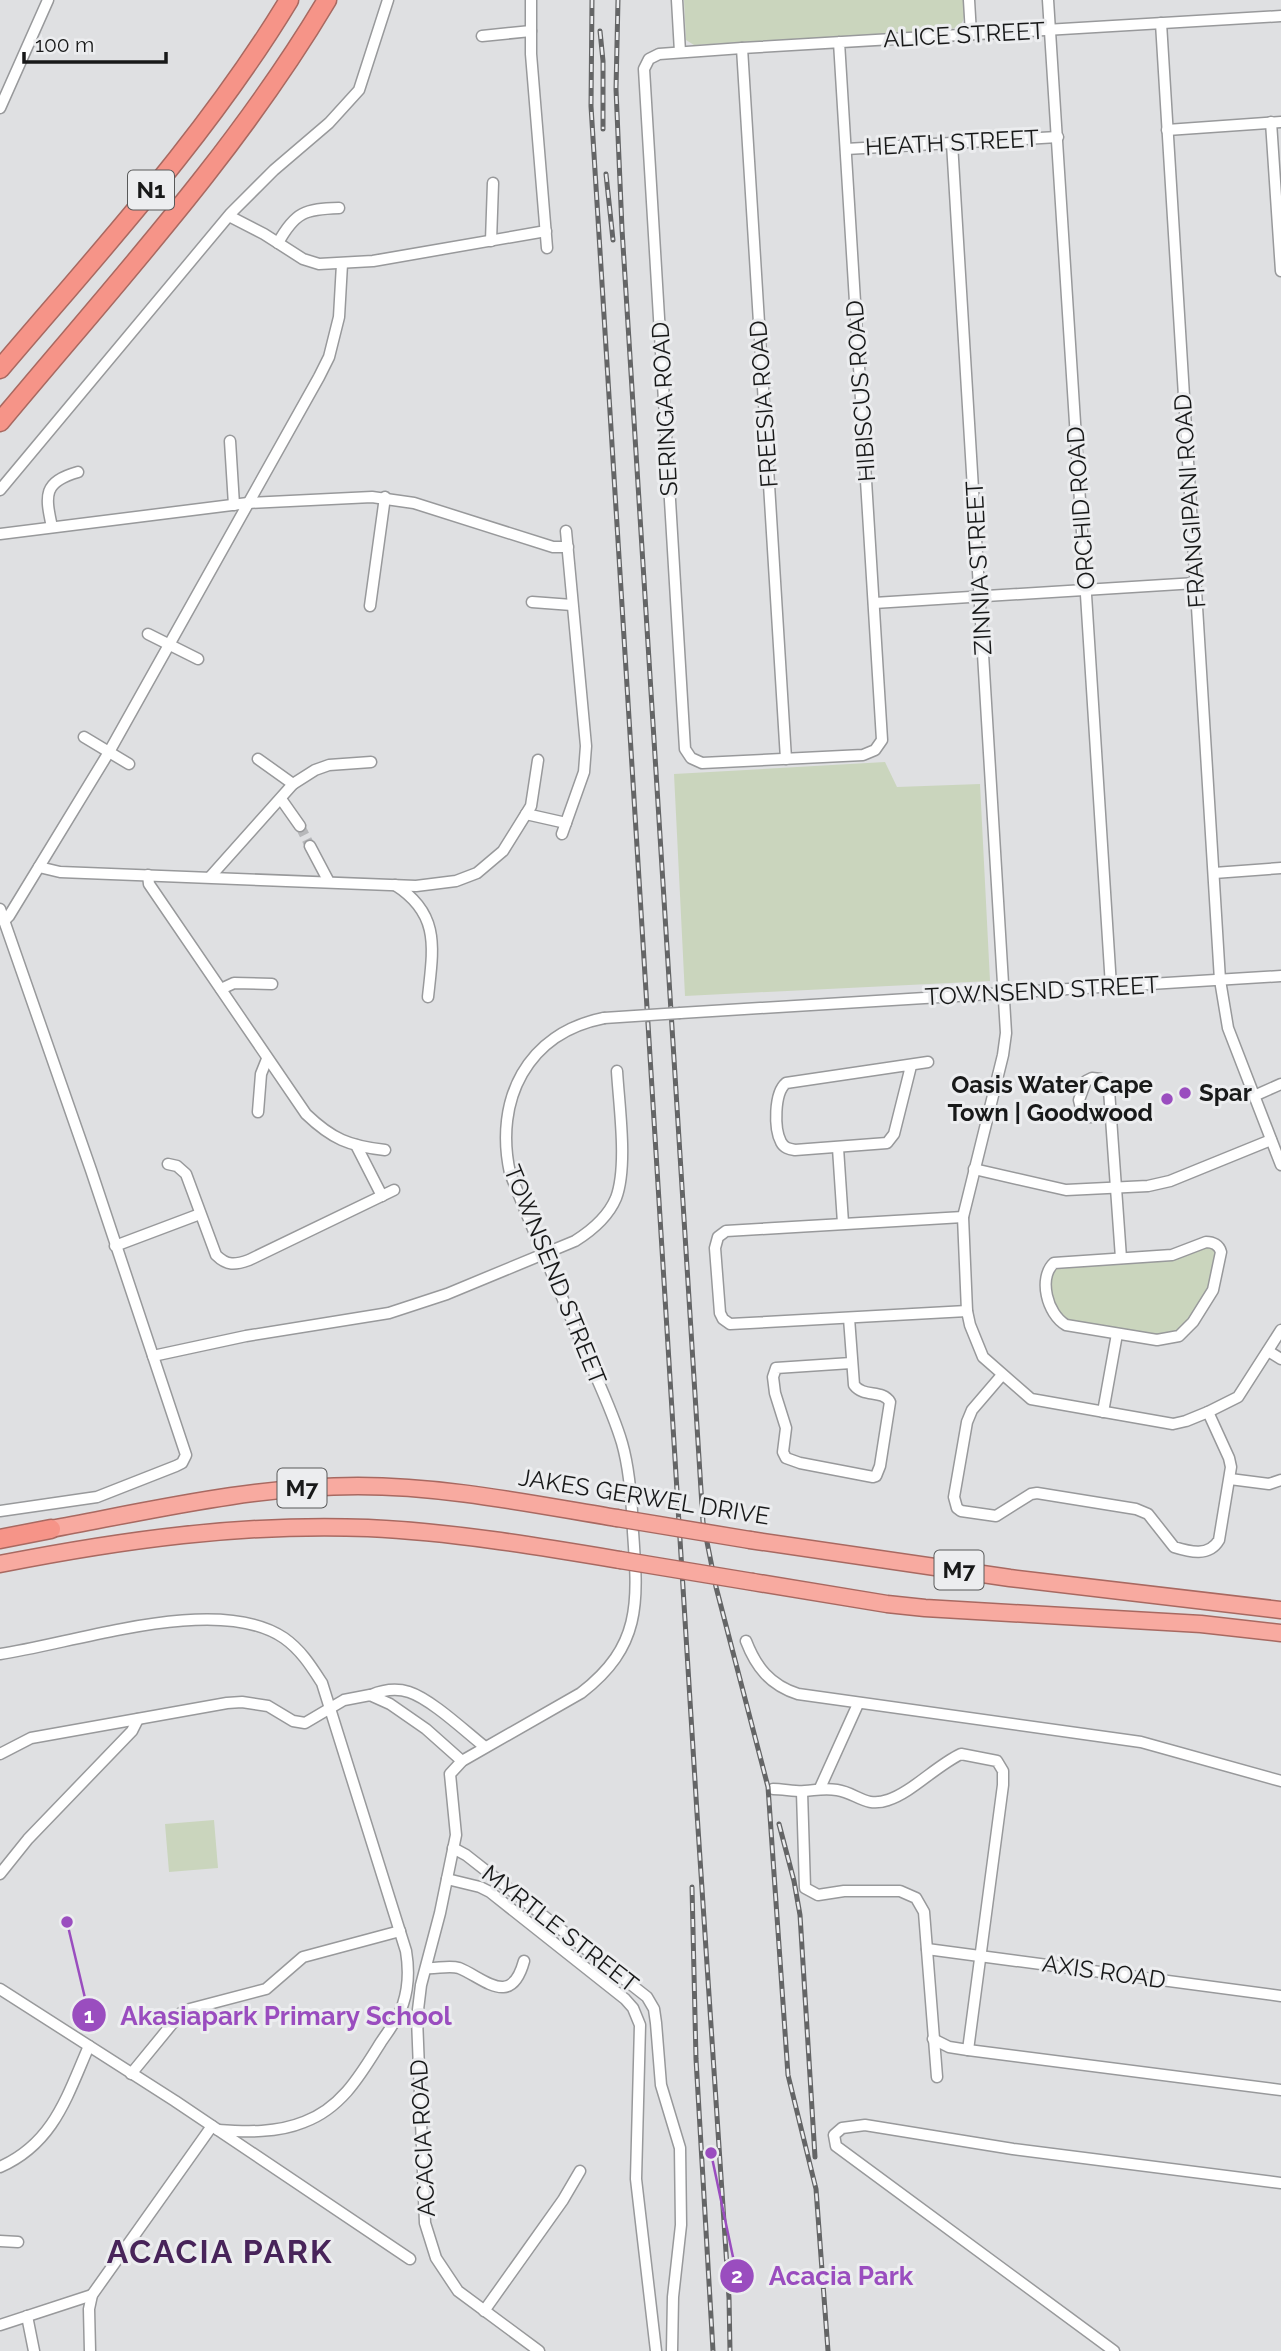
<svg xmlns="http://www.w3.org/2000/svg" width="1281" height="2351" viewBox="0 0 1281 2351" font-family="Raleway,sans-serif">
<rect width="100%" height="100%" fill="#dfe0e2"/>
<!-- green -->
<g fill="#cad5bd">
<path d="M684 0H963C964 17 968 25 948 30L694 45 686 40Z"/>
<polygon points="885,762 897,787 980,784 990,981 685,996 674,774"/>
<path d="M1208 1246 1214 1248 1217 1253 1211 1284 1187 1323 1179 1332 1163 1337 1071 1322C1051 1314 1044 1284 1055 1267Z"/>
<polygon points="214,1820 218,1868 169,1872 165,1824"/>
</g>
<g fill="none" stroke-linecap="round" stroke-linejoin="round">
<!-- minor-tunnel -->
<polyline stroke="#b7b8ba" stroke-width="10" stroke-dasharray="10 5" stroke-linecap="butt" points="300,826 310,846"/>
<defs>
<g id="minor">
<polyline points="531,0 531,54 547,248"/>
<polyline points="677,0 680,52"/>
<polyline points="969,0 971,34"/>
<polyline points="1048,0 1111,986"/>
<polyline points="1161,23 1220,980 1228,1028 1281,1165"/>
<polyline points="482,36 531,31"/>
<polyline points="839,42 882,740 875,750 863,755 702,763 691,758 685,749 644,69 649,59 659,54 742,48 1281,16"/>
<polyline points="742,48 786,759"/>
<polyline points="0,108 48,0"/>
<polyline points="1271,122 1281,271"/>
<polyline points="1167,130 1281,122"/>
<polyline points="952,143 1006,1033 1003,1055 963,1217 967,1311 970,1325 983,1357 1031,1399 1173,1424 1186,1421 1208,1412 1238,1397 1281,1330"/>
<polyline points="846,149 1058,137"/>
<polyline points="229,216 264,234 303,259 319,264 373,261 546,231"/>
<polyline points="491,241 493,183"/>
<path d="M278 243C295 212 305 209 339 208"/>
<polyline points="230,441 234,505"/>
<polyline points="0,490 231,213 274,170 329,123 359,90 388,0"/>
<path d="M52 527C45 495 43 482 78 472"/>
<polyline points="0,534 248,503 372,497 414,503 553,547 568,547"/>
<polyline points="532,602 572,605"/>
<polyline points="874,603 1196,583"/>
<polyline points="370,606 385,497"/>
<polyline points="148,634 198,659"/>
<polyline points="84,737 129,764"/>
<polyline points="258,759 293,784"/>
<polyline points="281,799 300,826"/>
<polyline points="526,814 566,823"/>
<polyline points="562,834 584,772 586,746 566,531"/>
<polyline points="310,846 329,882"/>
<polyline points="39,867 60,872 416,886 456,881 477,873 503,851 531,806 538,760"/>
<polyline points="1214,873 1281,868"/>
<path d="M148 875 149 884 306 1114C332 1139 349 1146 385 1150"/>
<polyline points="210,877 293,784 315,770 329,765 371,762"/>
<path d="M395 885C441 914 433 949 428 997"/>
<polyline points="0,909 91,1170 186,1455 182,1463 176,1466 97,1497 0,1511"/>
<polyline points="4,921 9,916 109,752 319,377 329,357 339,317 342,264"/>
<polyline points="221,989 234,983 272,984"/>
<polyline points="680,1013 1281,976"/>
<path d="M911 1066 894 1134 887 1143 795 1150C789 1149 784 1148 781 1142 774 1129 774 1093 786 1083L928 1062"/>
<polyline points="1254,1096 1281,1084"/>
<polyline points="258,1112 261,1074 267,1059"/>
<polyline points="1111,1116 1090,1117 1082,1112 1079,1100 1086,1081 1092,1078 1101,1079 1109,1090 1121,1258"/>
<polyline points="356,1145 382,1196"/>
<polyline points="838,1148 843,1223"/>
<path d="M168 1164 177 1166 186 1174 216 1255C227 1266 235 1265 249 1260L394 1190"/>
<polyline points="974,1169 1066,1190 1148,1186 1170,1181 1271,1140"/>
<polyline points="963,1217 726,1231 718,1237 715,1248 720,1313 723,1319 730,1324 967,1311"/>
<path d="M1206 1242C1213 1242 1219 1245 1221 1252L1213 1290 1193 1322 1179 1336 1157 1340 1066 1325C1047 1314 1038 1278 1054 1263L1172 1255Z"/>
<polyline points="115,1246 200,1214"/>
<path d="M849 1318 854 1385C864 1398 882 1389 890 1402L880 1466 876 1476 873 1477 800 1463 786 1458 783 1452 786 1428 775 1393 773 1377 776 1368 851 1363"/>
<polyline points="1268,1351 1281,1359"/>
<path d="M153 1356 246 1336 389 1313 447 1294 575 1241C591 1231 608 1217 616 1198 628 1166 619 1106 617 1071"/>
<path d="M1002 1375 972 1410 967 1422 954 1497 957 1508 961 1511 996 1516 1031 1494 1037 1493 1136 1509 1148 1514 1174 1547C1190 1552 1209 1557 1219 1540L1231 1467 1229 1458 1208 1412"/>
<polyline points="1103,1412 1117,1334"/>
<polyline points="1230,1479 1269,1484 1281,1480"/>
<path d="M746 1641C756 1667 770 1685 798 1694L1141 1742 1281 1781"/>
<path d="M0 1654C75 1643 218 1593 284 1638 301 1650 311 1666 322 1683L406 1951C409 1969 409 1986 403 2004 399 2018 389 2030 381 2042 361 2074 342 2108 304 2122 277 2133 247 2132 218 2130"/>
<path d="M371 1695C383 1690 396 1688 409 1692 431 1699 466 1732 485 1747"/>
<polyline points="0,1754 31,1738 227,1703 242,1702 268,1706 293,1721 305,1723 344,1700 370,1695 390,1704 426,1729 462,1761"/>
<polyline points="820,1788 858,1704"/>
<path d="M773 1789C783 1789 797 1792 805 1791 817 1790 824 1788 837 1790 857 1793 865 1808 888 1800 911 1793 937 1765 961 1754L997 1761 1003 1771V1785L968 2050"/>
<polyline points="802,1792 805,1888 818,1895 844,1891 900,1891 916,1898 924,1912 937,2077"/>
<polyline points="453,1848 466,1855 647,1997 654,2009 656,2023 661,2085 680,2148 681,2225 673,2297 672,2351"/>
<polyline points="0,1874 28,1839 132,1731 138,1719"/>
<polyline points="447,1879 480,1887 490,1892 625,1999 633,2008 640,2025 636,2179 656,2351"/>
<polyline points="927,1949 1281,1996"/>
<path d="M426 1968C436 1969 449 1965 459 1968 484 1978 511 2009 524 1961"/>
<polyline points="0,1989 175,2101 410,2259"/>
<polyline points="933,2039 949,2047 968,2050 1281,2090"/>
<polyline points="131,2074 181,2013 186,2010 266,1989 303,1957 400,1931"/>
<path d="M0 2167C54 2143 67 2096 89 2046"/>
<polyline points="0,2241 18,2242"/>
<polyline points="484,2311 563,2200 580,2171"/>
<polyline points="27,2316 34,2351"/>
<polyline points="0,2325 92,2295"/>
<polyline points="90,2351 89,2309 92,2295 212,2126"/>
<path d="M539 2351 458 2291 436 2258 425 2223 417 2018 421 1985 440 1913 456 1835 450 1774 462 1761 581 1693C642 1646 638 1602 633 1532 632 1502 630 1471 622 1443 612 1409 595 1376 582 1344 558 1287 533 1231 510 1173 494 1100 527 1033 604 1018"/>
<polyline points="1114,2351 836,2146 834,2135 842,2128 865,2125 1013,2149 1281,2183"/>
</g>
<g id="trunk">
<path d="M51 1529C153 1510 254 1486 358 1486 445 1486 531 1504 617 1518"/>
<polyline points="750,1540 1010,1578 1281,1610"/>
<path d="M0 1564C122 1540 243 1523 368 1528 453 1532 536 1546 620 1560"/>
<polyline points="753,1582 887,1604 925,1608 1201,1624 1281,1633"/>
</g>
<g id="motorway">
<path d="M0 369C101 250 208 134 289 0"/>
<path d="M0 422C114 285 236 153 327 0"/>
<polyline points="0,1539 51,1529"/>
</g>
</defs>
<!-- minor casing -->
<use href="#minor" stroke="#98999b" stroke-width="13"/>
<!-- trunk casing -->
<use href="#trunk" stroke="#a86961" stroke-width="19"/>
<!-- motorway casing -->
<use href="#motorway" stroke="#a86961" stroke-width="21"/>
<!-- minor -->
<use href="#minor" stroke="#fff" stroke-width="10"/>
<!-- trunk -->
<use href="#trunk" stroke="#f8aaa0" stroke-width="16"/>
<!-- motorway -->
<use href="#motorway" stroke="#f69488" stroke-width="18"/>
<defs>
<g id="rail">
<polyline points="592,0 591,106 697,1813 729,2298 730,2351"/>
<polyline points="618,0 616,89 622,229 703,1522 716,1587 768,1787 788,2075 816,2189 828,2351"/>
<polyline points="600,31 603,61 603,129"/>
<polyline points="606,174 613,240"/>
<polyline points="779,1824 794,1881 800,1915 815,2157"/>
<polyline points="692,1887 696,2059 713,2351"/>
</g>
</defs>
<!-- rail casing -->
<use href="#rail" stroke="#646566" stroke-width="5"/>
<!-- rail -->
<use href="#rail" stroke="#ecedef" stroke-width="2.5" stroke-dasharray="8" stroke-linecap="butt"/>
<defs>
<polyline id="minor-bridge" points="604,1018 680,1013"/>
<g id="trunk-bridge">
<polyline points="617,1518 750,1540"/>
<polyline points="620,1560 753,1582"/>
</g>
</defs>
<!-- minor-bridge casing -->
<use href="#minor-bridge" stroke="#98999b" stroke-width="13" stroke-linecap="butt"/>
<!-- trunk-bridge casing -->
<use href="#trunk-bridge" stroke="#a86961" stroke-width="19" stroke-linecap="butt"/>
<!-- minor-bridge -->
<use href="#minor-bridge" stroke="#fff" stroke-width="10"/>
<!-- trunk-bridge -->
<use href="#trunk-bridge" stroke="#f8aaa0" stroke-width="16"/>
</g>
<!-- markers -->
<g fill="#9a4dbf" stroke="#ecedef" stroke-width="2.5">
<circle cx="1185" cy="1093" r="7"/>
<circle cx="1167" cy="1099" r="7"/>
</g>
<g text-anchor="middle" stroke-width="6" stroke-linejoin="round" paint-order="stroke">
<!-- shield labels -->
<g fill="#ecedef" stroke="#585959" stroke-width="2">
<rect x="128" y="170.5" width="46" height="39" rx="5"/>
<rect x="277.5" y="1468.5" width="49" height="39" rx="5"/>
<rect x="934.5" y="1550.5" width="49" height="39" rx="5"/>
</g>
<g font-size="23" font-weight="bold" fill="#181919">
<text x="151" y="198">N1</text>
<text x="302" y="1496">M7</text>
<text x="959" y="1578">M7</text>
</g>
<!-- street labels -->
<g font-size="24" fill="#181919" stroke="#ecedef">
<text transform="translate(964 35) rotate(-3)" y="8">ALICE STREET</text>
<text transform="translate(952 143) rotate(-3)" y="8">HEATH STREET</text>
<text transform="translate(861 391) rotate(-94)" y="8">HIBISCUS ROAD</text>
<text transform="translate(764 404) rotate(-94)" y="8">FREESIA ROAD</text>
<text transform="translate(665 409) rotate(-93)" y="8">SERINGA ROAD</text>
<text transform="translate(1190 501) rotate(-94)" y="8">FRANGIPANI ROAD</text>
<text transform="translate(1081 508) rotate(-94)" y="8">ORCHID ROAD</text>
<text transform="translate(979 568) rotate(-93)" y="8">ZINNIA STREET</text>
<text transform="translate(1042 991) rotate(-3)" y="8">TOWNSEND STREET</text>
<text transform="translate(555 1275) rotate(68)" y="8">TOWNSEND STREET</text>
<text transform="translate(644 1497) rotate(9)" y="8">JAKES GERWEL DRIVE</text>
<text transform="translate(560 1929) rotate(38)" y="8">MYRTLE STREET</text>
<text transform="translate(1104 1972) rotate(8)" y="8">AXIS ROAD</text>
<text transform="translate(423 2138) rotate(-93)" y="8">ACACIA ROAD</text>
</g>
<!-- poi labels -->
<g font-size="24" font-weight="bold" fill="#181919" stroke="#ecedef" text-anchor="end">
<text x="1153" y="1093">Oasis Water Cape<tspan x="1153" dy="28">Town | Goodwood</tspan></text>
<text x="1199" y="1101" text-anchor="start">Spar</text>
</g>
<!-- district labels -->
<g font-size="32" font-weight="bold" letter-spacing="2" fill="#48245a" stroke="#ecedef">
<text x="220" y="2263">ACACIA PARK</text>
</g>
</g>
<!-- callouts -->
<path fill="none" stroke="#9a4dbf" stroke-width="2.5" d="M67 1922L89 2015M711 2153L737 2276"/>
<g fill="#9a4dbf" stroke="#ecedef" stroke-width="2.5">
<circle cx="67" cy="1922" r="7"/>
<circle cx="711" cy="2153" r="7"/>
<circle cx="89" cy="2015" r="18"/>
<circle cx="737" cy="2276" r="18"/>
</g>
<g font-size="21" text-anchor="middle" font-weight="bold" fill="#fff">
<text x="89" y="2023">1</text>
<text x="737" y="2283">2</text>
</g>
<g font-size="26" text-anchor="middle" font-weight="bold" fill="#9a4dbf" stroke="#ecedef" stroke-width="6" stroke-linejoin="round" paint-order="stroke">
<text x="286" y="2025">Akasiapark Primary School</text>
<text x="841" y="2285">Acacia Park</text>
</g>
<!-- scale -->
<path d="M24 52v10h142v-10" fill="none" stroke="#181919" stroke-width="3.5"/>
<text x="35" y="52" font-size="21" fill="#181919" stroke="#ecedef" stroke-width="5" paint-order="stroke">100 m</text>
</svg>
